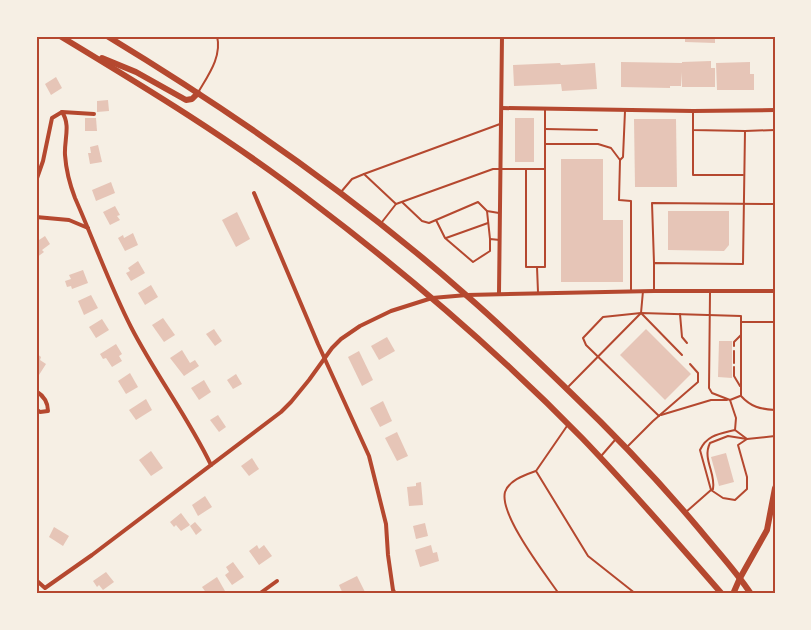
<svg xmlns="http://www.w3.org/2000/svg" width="811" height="630" viewBox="0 0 811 630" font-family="'IBM Plex Sans',sans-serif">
<rect width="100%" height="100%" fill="#f6efe4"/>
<!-- building -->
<g fill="#e6c5b7">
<polygon points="685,36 715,36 715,43 685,42"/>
<polygon points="711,61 711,68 715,68 715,87 682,87 682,72 681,86 670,86 670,88 621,87 621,62 682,63 682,62"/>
<polygon points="750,62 750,74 754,74 754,90 717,90 716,63"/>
<polygon points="560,63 561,65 595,63 597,89 562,91 561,84 514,86 513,65"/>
<polygon points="56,77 62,88 51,95 45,84"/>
<polygon points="108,100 109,111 97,112 97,101"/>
<polygon points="85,118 96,118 97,131 85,131"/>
<rect x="515" y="118" width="19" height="44"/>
<polygon points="634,119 676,119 677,187 635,187"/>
<polygon points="98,145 102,162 90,164 88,153 91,153 90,147"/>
<polygon points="561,159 603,159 603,220 623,220 623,282 561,282"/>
<polygon points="111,182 115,193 96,201 92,190"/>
<polygon points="115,206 120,215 117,216 120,220 110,225 103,212"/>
<polygon points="668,211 729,211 729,245 724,251 668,250"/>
<polygon points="237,212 250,239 236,247 222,220"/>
<polygon points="133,233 138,245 125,251 118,238 123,235 124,238"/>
<polygon points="45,236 50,244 42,250 44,252 36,258 36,239 39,240"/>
<polygon points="138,261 145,273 131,281 126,273 130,271 128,268"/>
<polygon points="83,270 88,283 72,289 71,286 67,287 65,281 71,279 69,275"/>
<polygon points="151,285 158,297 145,305 138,293"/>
<polygon points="91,295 98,308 84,315 78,301"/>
<polygon points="163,318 175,335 164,342 152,325"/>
<polygon points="102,319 109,330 96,338 89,327"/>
<polygon points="214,329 222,341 215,346 206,334"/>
<polygon points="646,329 691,374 665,400 620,355"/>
<polygon points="387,337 395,351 379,360 371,346"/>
<polygon points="719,341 732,341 732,378 718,377"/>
<polygon points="116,344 122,354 119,356 122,361 112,367 106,358 103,359 100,354"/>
<polygon points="182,350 190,363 195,360 199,366 184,376 170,358"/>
<polygon points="359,351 373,380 362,386 348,357"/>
<polygon points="36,353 41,357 40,360 46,364 39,375 36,373"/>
<polygon points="130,373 138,387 126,394 118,381"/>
<polygon points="236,374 242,384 233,389 227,380"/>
<polygon points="204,380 211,392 199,400 191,388"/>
<polygon points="146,399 152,410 136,420 129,410"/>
<polygon points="383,401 392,421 380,427 370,408"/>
<polygon points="218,415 226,427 219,432 210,420"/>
<polygon points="397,432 408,456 397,461 385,438"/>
<polygon points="151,451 163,468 151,476 139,460"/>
<polygon points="726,453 734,482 719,486 711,457"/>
<polygon points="252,458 259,469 249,476 241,466"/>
<polygon points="421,482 423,505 409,506 407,487 416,486 416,483"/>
<polygon points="205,496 212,507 198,516 192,505"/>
<polygon points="181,513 190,525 181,531 176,525 174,527 170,522"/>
<polygon points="195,522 202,530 196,535 190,526"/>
<polygon points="425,523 428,536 416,539 413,526"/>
<polygon points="54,527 69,536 63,546 49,537"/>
<polygon points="257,545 259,549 264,545 272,556 259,565 249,551"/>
<polygon points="431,545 433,553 437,552 439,561 420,567 415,550"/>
<polygon points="233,562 244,577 232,585 225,575 229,572 226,567"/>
<polygon points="106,572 114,582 103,590 99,585 97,587 93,581"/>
<polygon points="357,576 366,594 343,594 339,585"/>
<polygon points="217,577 225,591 221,594 207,594 202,587"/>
</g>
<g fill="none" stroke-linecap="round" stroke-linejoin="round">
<!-- service -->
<g stroke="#b5482f" stroke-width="2">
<path d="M199 91C209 74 222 56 217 36"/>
<polyline points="545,129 597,130"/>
<polyline points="693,130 693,175 743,175"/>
<polyline points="745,131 775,130"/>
<polyline points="546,144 598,144 611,148 620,160 619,200 631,201 631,291"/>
<polyline points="620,160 623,157 625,111"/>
<polyline points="526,169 526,267 545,267 545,109"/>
<polyline points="364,174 500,124"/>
<polyline points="341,192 352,179 364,174 396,204 493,169 545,169"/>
<polyline points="402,202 422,221 429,223 478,202 487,211 499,213"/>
<polyline points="487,211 490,239"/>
<polyline points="436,220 445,238 473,262 490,251 490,239 500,240"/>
<polyline points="382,222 396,204"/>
<polyline points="446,238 488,223"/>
<polyline points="654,263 652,203 775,204"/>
<polyline points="537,267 538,292"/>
<polyline points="654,291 654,263 743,264 745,131 693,130 693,112"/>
<polyline points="710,293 709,388 712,393 730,400"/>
<polyline points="642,314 682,355"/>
<polyline points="680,314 682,337 687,343"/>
<polyline points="741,322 775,322"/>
<polyline points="734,346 734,342 741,335"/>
<polyline points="734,363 734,351"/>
<polyline points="734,367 734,376 740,386"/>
<polyline points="569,386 641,313 643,291"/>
<polyline points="661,415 711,400 727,400"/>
<path d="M659 416 586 345 583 338 603 317 641 313 741 316V396C751 407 760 409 775 410"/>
<polyline points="567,426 536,471 588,556 636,594"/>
<polyline points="735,430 736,418 730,400 740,396"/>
<path d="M728 436 747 439 738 445 747 477V489L735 500 723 498 711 490 713 489C716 473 702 459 710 443Z"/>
<polyline points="627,447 653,421 698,382 698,373 690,364"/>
<polyline points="602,455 615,440"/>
<path d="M536 471C525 475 509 480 505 492 499 515 546 575 559 594"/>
<path d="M686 512 711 490 700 450C707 435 719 434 735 430L747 439 775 436"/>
</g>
<!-- minor -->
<g stroke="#b5482f" stroke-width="4">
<polyline points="502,108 693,111 775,110"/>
<path d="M62 112C71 125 64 140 65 155 66 169 70 185 75 198 94 241 110 286 131 327 155 374 188 417 211 465"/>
<polyline points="36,181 43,161 52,118 62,112 94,114"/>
<polyline points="254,193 318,344 369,456 386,524 388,555 393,590 395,594"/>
<polyline points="36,217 69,220 88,228"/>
<polyline points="499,293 502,36"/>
<path d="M36 391C44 396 48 402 48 411L40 412 36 409"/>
<polyline points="36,580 45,588 92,555 281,412 291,402 309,380 332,348 341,339 360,326 391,311 432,298 467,295 654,291 775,291"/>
<polyline points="259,594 277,581"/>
</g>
<!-- primary -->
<g stroke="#b5482f" stroke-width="6">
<path d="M60 36C146 88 232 140 312 202 407 274 498 352 582 438 630 488 676 541 722 594"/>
<path d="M107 36C234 113 355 197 466 295 502 326 536 359 570 392 616 436 659 481 700 530 717 551 736 571 751 594"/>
<polyline points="102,58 136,72 186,100 192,99 198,93"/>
<polyline points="733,594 740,578 767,530 775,488"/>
</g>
</g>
<!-- border -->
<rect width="811" height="630" fill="none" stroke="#f6efe4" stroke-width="75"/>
<rect x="38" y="38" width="736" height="554" fill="none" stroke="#b5482f" stroke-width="2"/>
</svg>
